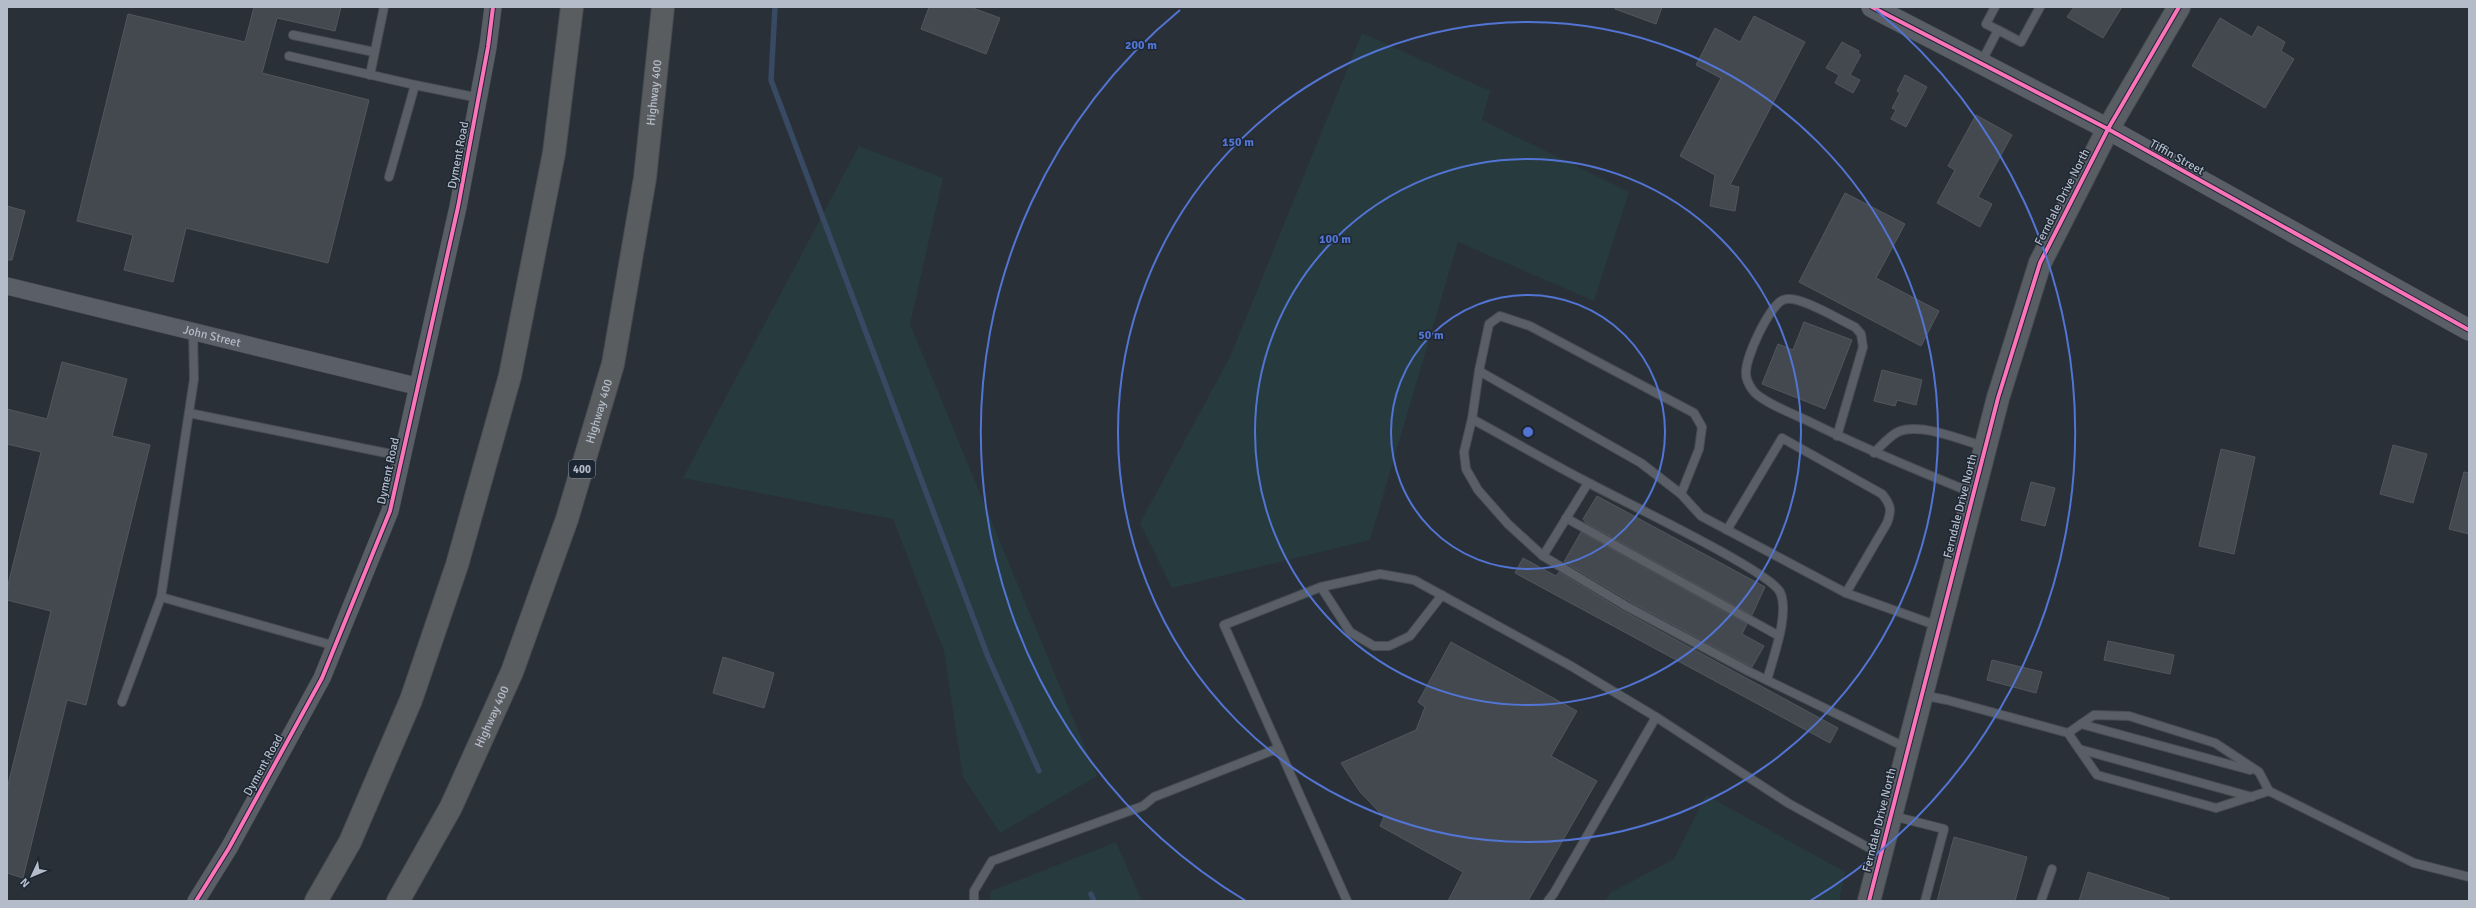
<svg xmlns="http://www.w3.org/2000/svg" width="2476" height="908" viewBox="0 0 2476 908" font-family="Signika,sans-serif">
<rect width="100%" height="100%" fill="#2a3038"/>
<!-- green -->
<g fill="#273a3e">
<polygon points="1362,33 1490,91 1482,120 1629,192 1594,301 1458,242 1370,540 1172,588 1140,523 1230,357"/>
<polygon points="859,146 943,178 910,324 1097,776 1000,833 963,777 944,651 893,519 683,478"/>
<polygon points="1706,795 1845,872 1839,901 1605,901 1610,893 1674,859"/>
<polygon points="1116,842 1142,901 990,901 991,891"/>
</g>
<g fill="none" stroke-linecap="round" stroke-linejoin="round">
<!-- stream -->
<g stroke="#384963" stroke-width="5.5">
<polyline points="775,7 771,80 988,657 1039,771"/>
<polyline points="1091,894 1094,901"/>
</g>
</g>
<!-- building -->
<g fill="#444950" stroke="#52575f">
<polygon points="254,7 341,7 335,31 277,18 262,73 369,100 328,263 186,228 173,282 124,270 133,235 77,221 128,14 245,42"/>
<polygon points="929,7 970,7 1000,18 986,54 921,29"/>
<polygon points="1615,7 1662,7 1656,24 1615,9"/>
<polygon points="2074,7 2122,7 2103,38 2067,17"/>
<polygon points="1754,16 1805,42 1730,185 1739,187 1735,211 1710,206 1715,175 1680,156 1721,78 1696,65 1715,28 1740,42"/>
<polygon points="2220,18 2252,37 2258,26 2285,42 2281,51 2294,59 2265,108 2192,66"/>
<polygon points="1842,42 1859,51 1858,53 1861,55 1850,75 1860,80 1853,93 1835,83 1839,75 1826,68"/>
<polygon points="1905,75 1927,87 1906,127 1891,119 1896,110 1892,108 1900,93 1897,91"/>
<polygon points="1976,115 2012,135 1978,197 1992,204 1980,227 1937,203 1955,170 1948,166"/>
<polygon points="1845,193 1905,224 1876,278 1939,311 1921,346 1799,282"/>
<polygon points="7,206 25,211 12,260 7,260"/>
<polygon points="1804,322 1852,340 1825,409 1762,384 1778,344 1793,350"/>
<polygon points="62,362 127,379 112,436 150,445 86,705 67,700 23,878 7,873 7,789 51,611 7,600 7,589 41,452 7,444 7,409 47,419"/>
<polygon points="1882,370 1922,380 1916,405 1897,400 1895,406 1874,401"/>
<polygon points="2393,445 2427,454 2413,503 2380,494"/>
<polygon points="2221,449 2255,457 2234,554 2199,546"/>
<polygon points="2464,472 2469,473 2469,534 2449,529"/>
<polygon points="2031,482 2055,488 2045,526 2021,520"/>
<polygon points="1597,496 1765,587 1752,615 1586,523 1583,519"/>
<polygon points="1581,532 1747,624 1742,634 1764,646 1752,667 1629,601 1564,562"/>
<polygon points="1523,558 1556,576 1559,572 1623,611 1838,728 1830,743 1515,573"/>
<polygon points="2108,641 2174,655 2170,674 2104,660"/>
<polygon points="1451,642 1577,711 1551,756 1597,781 1528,901 1448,901 1463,872 1380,826 1384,817 1360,792 1341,763 1416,730 1425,707 1418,702"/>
<polygon points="723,657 774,673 764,708 713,693"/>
<polygon points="1992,660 2042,672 2036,693 1987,680"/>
<polygon points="1954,837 2027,857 2015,901 1937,901"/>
<polygon points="2088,872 2169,898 2168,901 2079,901"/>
</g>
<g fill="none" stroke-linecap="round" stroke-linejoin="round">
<defs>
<g id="service">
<polyline points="1995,7 1986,24 1998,30"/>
<polyline points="293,35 374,52"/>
<polyline points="289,56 415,85"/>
<polyline points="1981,63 1998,30 2021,42 2040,7"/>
<polyline points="370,75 384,7"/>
<polyline points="389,177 415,85 479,98"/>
<polyline points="193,331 194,379 161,597 335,646"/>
<polyline points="1479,371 1472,419 1464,452 1466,469 1478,490 1508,524 1543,556 1626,606 1748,671 1907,748"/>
<polyline points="189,413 401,456"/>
<path d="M1472 419C1511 440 1550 463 1589 483 1618 499 1770 571 1780 592 1790 613 1773 658 1767 680"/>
<path d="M1837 436 1863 347 1861 334 1855 327C1841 321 1797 293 1783 300 1769 306 1745 358 1746 374 1746 380 1751 389 1755 393 1769 405 1789 412 1806 420 1860 447 1916 470 1973 493"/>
<path d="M1874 453C1882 445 1890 435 1900 431 1922 423 1962 440 1985 447"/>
<polyline points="1681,494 1699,449 1702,427 1694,413 1530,326 1500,316 1489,324 1479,371 1641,463 1681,494 1701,516 1846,593 1938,626"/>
<polyline points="1566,518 1779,636"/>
<path d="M1727 530 1782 438 1882 494C1891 505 1892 510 1887 523L1846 593"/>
<polyline points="1543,556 1588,483"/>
<polyline points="1321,587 1350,632 1374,646 1389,646 1410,636 1442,595"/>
<polyline points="1922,695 1947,700 2068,733 2097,775 2216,808 2269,791 2259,772 2215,743 2129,716 2094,715 2068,733"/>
<polyline points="122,702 161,597"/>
<polyline points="2081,724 2250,770"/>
<polyline points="2079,749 2252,797"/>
<polyline points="2269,791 2414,863 2469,877"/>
<polyline points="1893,816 1944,829 1925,901"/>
<polyline points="974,901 974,891 992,861 1143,806 1154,797 1279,748"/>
<polyline points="1347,901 1224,625 1321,587 1380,574 1414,580 1571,666 1656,717 1788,803 1880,854"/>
<polyline points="1548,901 1554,893 1656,717"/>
<polyline points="2041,901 2052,869"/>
</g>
<g id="minor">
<path id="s1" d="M7 286 416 386"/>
<polyline points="196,901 229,848 322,678 390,511 458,207 488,47 493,7"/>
</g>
<polyline id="tertiary" points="1872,7 2108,129 2469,330"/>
<polyline id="secondary" points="1869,901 1998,398 2040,263 2108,129 2179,7"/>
<g id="motorway">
<polyline points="316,901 350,842 411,700 457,565 510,376 554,153 572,7"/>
<path id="s2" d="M398 901 451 807 512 672 567 519 613 364 645 178 663 7"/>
</g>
</defs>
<!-- service casing -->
<use href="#service" stroke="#484c53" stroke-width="10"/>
<!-- minor casing -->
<use href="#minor" stroke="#484c53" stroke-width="18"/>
<!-- tertiary casing -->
<use href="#tertiary" stroke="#484c53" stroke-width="22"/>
<!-- secondary casing -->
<use href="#secondary" stroke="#484c53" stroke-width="24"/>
<!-- motorway casing -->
<use href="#motorway" stroke="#474c53" stroke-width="24"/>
<!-- service -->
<use href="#service" stroke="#5a5e66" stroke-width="8"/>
<!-- minor -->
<use href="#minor" stroke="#5a5e66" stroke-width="17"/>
<!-- tertiary -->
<use href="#tertiary" stroke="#5a5e66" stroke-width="21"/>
<!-- secondary -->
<use href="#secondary" stroke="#595d64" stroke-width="22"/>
<!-- motorway -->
<use href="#motorway" stroke="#5a5d60" stroke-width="22"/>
<defs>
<g id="cycleway">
<polyline points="1872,7 2108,129 2469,330"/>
<polyline points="196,901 229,848 322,678 390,511 458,207 488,47 493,7"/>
<polyline points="1869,901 1998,398 2040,263 2108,129 2179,7"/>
</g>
</defs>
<!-- cycleway casing -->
<use href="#cycleway" stroke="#1d2633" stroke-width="6"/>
<!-- cycleway -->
<use href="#cycleway" stroke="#fb73b8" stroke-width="4"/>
</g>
<!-- distance rings -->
<g fill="none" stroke="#5274d3" stroke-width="2">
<circle cx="1528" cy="432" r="137"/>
<circle cx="1528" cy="432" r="273"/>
<circle cx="1528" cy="432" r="410"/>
<path d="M1246 901A547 547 0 0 1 1180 10M1876 10A547 547 0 0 1 1810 901"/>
</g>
<g text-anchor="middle" stroke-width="3" stroke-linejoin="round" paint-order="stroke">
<!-- shield labels -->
<rect fill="#1d2633" stroke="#878f9c" stroke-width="1" x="569" y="460" width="26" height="18" rx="3"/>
<g font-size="11" font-weight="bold" fill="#b4bcc9">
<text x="582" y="473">400</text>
</g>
<!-- street labels -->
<g font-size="12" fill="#b4bcc9" stroke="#1d2633">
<text dy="4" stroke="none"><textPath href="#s2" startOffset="855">Highway 400</textPath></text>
<text transform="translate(458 155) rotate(-79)" y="4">Dyment Road</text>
<text transform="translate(2177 157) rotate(29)" y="4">Tiffin Street</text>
<text transform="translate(2062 197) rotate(-63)" y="4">Ferndale Drive North</text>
<text dy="4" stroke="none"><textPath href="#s1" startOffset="211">John Street</textPath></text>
<text dy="4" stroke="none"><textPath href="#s2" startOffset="531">Highway 400</textPath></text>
<text transform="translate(388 471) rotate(-78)" y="4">Dyment Road</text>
<text transform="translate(1960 506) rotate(-76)" y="4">Ferndale Drive North</text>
<text dy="4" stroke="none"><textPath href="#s2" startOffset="207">Highway 400</textPath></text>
<text transform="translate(263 765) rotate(-61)" y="4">Dyment Road</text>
<text transform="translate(1879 820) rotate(-76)" y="4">Ferndale Drive North</text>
</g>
</g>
<circle cx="1528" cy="432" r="6" fill="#5274d3" stroke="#1d2633" stroke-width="2"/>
<g font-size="12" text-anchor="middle" font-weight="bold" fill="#5274d3" stroke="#1d2633" stroke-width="3" stroke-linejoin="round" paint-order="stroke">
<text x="1141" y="49">200 m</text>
<text x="1238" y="146">150 m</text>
<text x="1335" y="243">100 m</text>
<text x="1431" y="339">50 m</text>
</g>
<!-- border -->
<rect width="2476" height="908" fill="none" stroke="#b4bcc9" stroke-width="16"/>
<!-- north arrow -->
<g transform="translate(32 876) rotate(226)" stroke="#1d2633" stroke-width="3" paint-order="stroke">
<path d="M0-3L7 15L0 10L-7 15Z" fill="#b4bcc9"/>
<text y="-6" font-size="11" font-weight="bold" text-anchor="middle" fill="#b4bcc9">N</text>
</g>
</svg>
